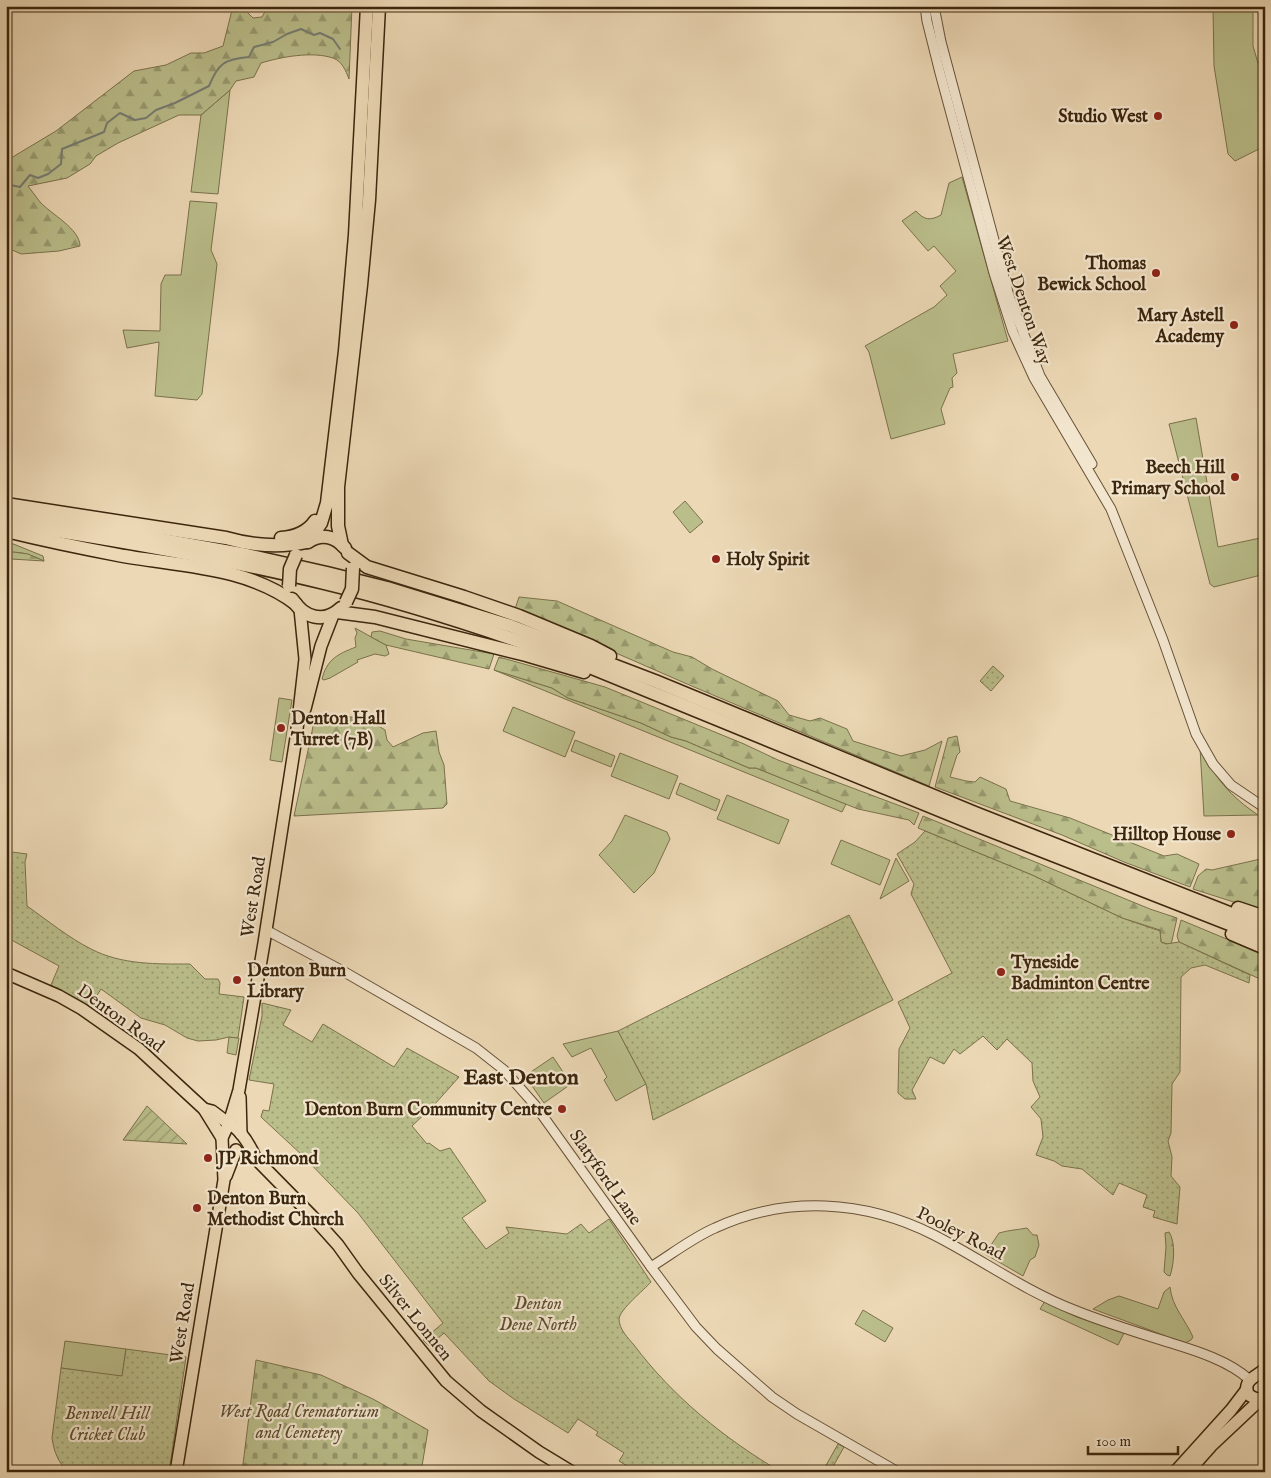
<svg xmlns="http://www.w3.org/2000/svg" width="1271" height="1478" viewBox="0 0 1271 1478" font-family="'IM FELL English',serif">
<defs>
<pattern id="forest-firs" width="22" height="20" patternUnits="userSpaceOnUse" patternTransform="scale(1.25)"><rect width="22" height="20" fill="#babe8b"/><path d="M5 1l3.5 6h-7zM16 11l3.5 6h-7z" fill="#989a70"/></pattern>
<pattern id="cemetery-stones" width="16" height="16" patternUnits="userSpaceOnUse" patternTransform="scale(1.25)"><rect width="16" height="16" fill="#babe8b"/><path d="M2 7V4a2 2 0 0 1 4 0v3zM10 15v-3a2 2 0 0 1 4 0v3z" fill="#989a70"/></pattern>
<pattern id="park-dots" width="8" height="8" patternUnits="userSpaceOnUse" patternTransform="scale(1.25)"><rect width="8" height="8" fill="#babe8b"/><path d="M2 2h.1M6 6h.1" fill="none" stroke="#989a70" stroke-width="1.8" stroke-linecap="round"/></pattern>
<pattern id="garden-furrows" width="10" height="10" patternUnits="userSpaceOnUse" patternTransform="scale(1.25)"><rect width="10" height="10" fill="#babe8b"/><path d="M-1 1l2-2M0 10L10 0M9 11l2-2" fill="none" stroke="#989a70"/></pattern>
</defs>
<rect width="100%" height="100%" fill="#ecd8b5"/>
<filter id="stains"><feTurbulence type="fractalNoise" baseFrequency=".004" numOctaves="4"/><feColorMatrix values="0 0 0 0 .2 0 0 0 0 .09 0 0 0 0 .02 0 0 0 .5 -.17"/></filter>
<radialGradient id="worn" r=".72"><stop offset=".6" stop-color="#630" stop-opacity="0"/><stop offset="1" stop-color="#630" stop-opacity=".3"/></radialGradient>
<!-- grass -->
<g fill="#babe8b" stroke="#7b724c">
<polygon points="1213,6 1253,6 1253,46 1258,63 1265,61 1265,146 1235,161 1228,154 1214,66"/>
<polygon points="230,90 218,194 191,192 201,115"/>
<path d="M962 177 1008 341 953 354 957 373 952 378 953 387 950 388 941 409 945 424 891 439 869 352 865 346 934 307 947 295 940 286 956 271 934 246 928 251 902 221 916 211C924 220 930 221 941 215L949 183Z"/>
<polygon points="190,201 217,203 211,250 217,264 202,394 197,400 155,396 159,342 127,348 123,330 160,331 161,284 165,275 181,275"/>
<polygon points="1196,418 1218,547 1265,537 1265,574 1214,587 1210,584 1169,424"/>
<polygon points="685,501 703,522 690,533 673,512"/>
<path d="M6 541 43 556 44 561C32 556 19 549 6 554Z"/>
<path d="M355 628 386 645 389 654 385 656 375 654 357 660 358 662 330 678 324 680 322 679C327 659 338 654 356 647L355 638 357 633Z"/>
<polygon points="494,670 552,688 568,698 641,723 671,737 686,741 749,768 756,768 846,804 842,812"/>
<polygon points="279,698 292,700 282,762 270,760"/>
<polygon points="513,707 575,732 565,757 503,731"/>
<polygon points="575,740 615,756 611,767 571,751"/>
<path d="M1200 748C1215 778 1230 796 1258 815L1204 816Z"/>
<polygon points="620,753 678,776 669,799 611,776"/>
<polygon points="680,783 720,800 716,811 676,794"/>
<polygon points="727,795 789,820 779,844 717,819"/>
<polygon points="625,815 667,832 670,839 654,873 634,893 599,855 612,841"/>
<polygon points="841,840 890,860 880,885 831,864"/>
<polygon points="896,858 909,881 880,899"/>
<polygon points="618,1031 646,1084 616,1101 604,1080 607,1077 591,1048 572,1057 563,1044"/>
<polygon points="229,1037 239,1038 236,1055 227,1053"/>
<polygon points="553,1057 571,1084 544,1103 525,1076"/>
<path d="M1027 1228 1033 1235H1037L1039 1245 1035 1257 1030 1260 1023 1276 985 1254 999 1233C1009 1230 1017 1230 1027 1228Z"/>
<path d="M1170 1287C1172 1307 1185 1319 1193 1337L1191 1340 1185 1343 1093 1309 1108 1300 1119 1296 1158 1309 1164 1292Z"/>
<polygon points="1045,1301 1077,1317 1124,1333 1118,1345 1040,1309"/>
<polygon points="863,1310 893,1328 885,1342 855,1324"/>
<polygon points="65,1341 126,1349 122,1377 61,1368"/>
</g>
<!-- forest -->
<g fill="url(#forest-firs)" stroke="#7b724c">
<path d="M233 6H245L246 11 253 18 262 17 267 8 272 6H352L349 79C346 71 342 61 333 58 312 51 281 57 261 63L254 77 236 81 230 90 201 115H179L118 143 96 156 90 164 67 178 28 186C32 191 36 197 40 202 51 214 80 229 80 246L59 251 21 254 6 247V161L56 131 134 71 166 65 191 53H204L223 46Z"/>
<polygon points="13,552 28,554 44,561 11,559 6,561 6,554"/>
<polygon points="519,597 557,601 673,652 692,657 712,669 778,701 789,715 810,721 820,718 847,729 853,741 901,756 925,750 942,741 929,786 694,687 515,609"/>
<polygon points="380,631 406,639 494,654 489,669 386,645 371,637 372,632"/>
<polygon points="499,657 605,687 744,744 778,760 919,813 914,825 909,820 858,809 756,768 749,768 686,741 671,737 641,723 568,698 552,688 494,670"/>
<polygon points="336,716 366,718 385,730 387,740 393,747 423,733 436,731 439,752 444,765 447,804 443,808 294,816 314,722"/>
<polygon points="957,736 960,752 957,755 950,777 966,781 975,782 980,777 1006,789 1010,801 1070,818 1164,856 1177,854 1199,864 1190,887 1124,862 1062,835 935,787 948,738"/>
<polygon points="923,816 1150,909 1177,918 1171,945 1161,942 1160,930 1122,918 1032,875 918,828"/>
<polygon points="1265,858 1265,912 1193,889 1198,876 1206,869 1212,870"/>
<polygon points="1181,920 1265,955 1265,983 1260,979 1179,942 1177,936"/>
<path d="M1169 1232C1176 1242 1174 1265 1170 1276L1167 1275 1164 1272 1166 1247 1165 1233Z"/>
</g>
<!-- cemetery -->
<polygon fill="url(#cemetery-stones)" stroke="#7b724c" points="256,1360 321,1375 373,1399 428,1430 421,1472 242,1472"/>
<!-- park -->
<g fill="url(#park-dots)" stroke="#7b724c">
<polygon points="993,666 1004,676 991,691 980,681"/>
<polygon points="925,831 1032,875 1122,918 1160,931 1161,942 1166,944 1179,942 1250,975 1249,983 1205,965 1191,968 1181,977 1180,1072 1172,1084 1171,1133 1168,1141 1172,1157 1171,1176 1180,1187 1177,1224 1153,1217 1155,1211 1143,1207 1147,1195 1119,1183 1113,1195 1082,1169 1062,1166 1054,1161 1036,1155 1043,1137 1041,1119 1031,1107 1040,1097 1033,1081 1032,1063 1007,1039 997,1050 983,1036 960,1054 954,1049 944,1064 930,1057 912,1090 916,1099 905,1099 898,1093 899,1049 910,1028 898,1002 952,973 911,894 914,884 897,854 915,842"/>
<path d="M12 852 27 854 25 862 27 906C47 920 69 938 91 949 122 965 157 964 190 964L205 979H218L220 983 219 994 244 997 238 1038 229 1037 216 1040 198 1041 187 1038 165 1025 141 1018 101 989 89 1008 51 985 59 966 6 937V853Z"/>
<polygon points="849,915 893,1000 653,1120 646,1084 618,1031"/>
<path d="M262 1003 291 1010 283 1025 312 1042 323 1024 394 1067 407 1048 459 1077 434 1105 412 1126 427 1144 429 1143 440 1151 450 1148 486 1201 462 1218 486 1249 509 1233 506 1227 567 1234 581 1224 589 1233 609 1219 651 1282C644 1290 620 1309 619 1319 619 1329 628 1338 634 1345 673 1397 725 1439 781 1472H637L619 1461 624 1453 596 1435 598 1432 578 1419 568 1433 514 1399 489 1381 444 1333 429 1346 423 1340 443 1323 358 1213 302 1155 261 1117 263 1110 269 1111 274 1084 249 1080 262 1016Z"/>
<path d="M126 1349 186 1357 169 1472H68C58 1462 54 1452 52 1438L61 1368 122 1376Z"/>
<polygon points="838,1444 844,1447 830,1472 820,1472 822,1469 824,1469"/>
</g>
<!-- garden -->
<polygon fill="url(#garden-furrows)" stroke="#7b724c" points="147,1106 187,1144 123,1140"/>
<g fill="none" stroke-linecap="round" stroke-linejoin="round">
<!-- stream -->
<path stroke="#767d74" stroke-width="2" d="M6 184 20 187 30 175 38 178 48 174 61 164 62 149 104 132 107 123 120 113 135 120 146 118 156 110 175 103 209 86C218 64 224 59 249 57L254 47 273 42 287 34 301 29 314 35 320 33 333 39 340 49"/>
<defs>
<g id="minor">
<polyline points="925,6 927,21 940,73 994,273 1013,332 1034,378 1111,509 1163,640 1196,734 1213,764 1231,785 1265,808"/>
<polyline points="934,6 941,42 1009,296 1040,376 1092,464"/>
<polyline points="266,930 341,970 476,1048 504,1070 535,1105 651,1267 696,1327 717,1349 772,1397 797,1414 898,1472"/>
<path d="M651 1267C672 1254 692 1238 715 1228 786 1195 865 1200 934 1235 981 1259 1025 1291 1074 1310 1106 1323 1139 1333 1171 1343 1197 1351 1229 1361 1250 1380"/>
</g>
<g id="major">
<polyline points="305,709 321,646 333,615"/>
<polyline points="6,973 59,996 82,1009 139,1049 204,1109 222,1138"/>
<polyline points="240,1097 241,1134"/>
<polyline points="204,1109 212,1111 228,1123"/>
<polyline points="229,1123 239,1090 264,943 296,738 305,659 300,609"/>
<path d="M229 1123C242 1131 250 1145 256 1159L312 1216 338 1245 358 1273 446 1381 481 1411 539 1452 572 1472"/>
<polyline points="226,1176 236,1150"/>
<path d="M1265 1369C1260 1374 1251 1377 1248 1383 1242 1394 1255 1402 1265 1397"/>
<polyline points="176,1472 224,1180 222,1138 229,1123"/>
<polyline points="1175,1472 1231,1410 1247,1389"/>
<polyline points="1188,1472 1211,1446 1261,1399"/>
</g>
<g id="highway">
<path d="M6 504 226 538C254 546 279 548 307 542"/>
<polyline points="6,512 247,555 327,573 387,588 511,626 655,681 975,813 1265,927"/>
<path d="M6 523C112 539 219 557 324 583 407 603 489 630 570 659L971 823 1265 938"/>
<path d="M6 531C43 540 81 548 118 555 177 566 247 566 296 604"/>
<path d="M281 538C295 537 307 533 315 521"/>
<polyline points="309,540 321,523 327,503 345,351 355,235 367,6"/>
<path d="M308 542C321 533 335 536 345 548"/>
<polyline points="342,545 338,526 338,487 361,285 369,200 379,6"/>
<polyline points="348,553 367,567 464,597 519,616 591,646 610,656"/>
<path d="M292 599C304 618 324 624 341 608"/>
<polyline points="337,612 375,617 526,655 584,672"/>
<polyline points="1238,908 1265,917"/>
<polyline points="1232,934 1265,948"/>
</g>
</defs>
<!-- minor casing -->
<use href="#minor" stroke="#685237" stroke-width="11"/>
<!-- major casing -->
<use href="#major" stroke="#3c260d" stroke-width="14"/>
<!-- highway casing -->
<use href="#highway" stroke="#3c260d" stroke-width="15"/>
<!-- minor -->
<use href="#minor" stroke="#f3e6cf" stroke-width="9"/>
<!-- major -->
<use href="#major" stroke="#ecd8b5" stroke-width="11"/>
<!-- highway -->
<use href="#highway" stroke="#ecd8b5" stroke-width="12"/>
<defs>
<g id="highway-bridge">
<polyline points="289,586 290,569 296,555"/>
<polyline points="346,602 352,589 353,568"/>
</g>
</defs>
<!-- highway-bridge casing -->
<use href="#highway-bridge" stroke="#3c260d" stroke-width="15" stroke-linecap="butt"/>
<!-- highway-bridge -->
<use href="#highway-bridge" stroke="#ecd8b5" stroke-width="12"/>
</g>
<!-- markers -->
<g fill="#8f2418" stroke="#f3e6cf" stroke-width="2">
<circle cx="1158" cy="116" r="5"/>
<circle cx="1156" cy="273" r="5"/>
<circle cx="1234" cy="325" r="5"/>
<circle cx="1235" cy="477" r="5"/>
<circle cx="716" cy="559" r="5"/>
<circle cx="281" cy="728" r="5"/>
<circle cx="1231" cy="834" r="5"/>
<circle cx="1001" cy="972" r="5"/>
<circle cx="237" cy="980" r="5"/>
<circle cx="562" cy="1109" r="5"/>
<circle cx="208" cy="1158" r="5"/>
<circle cx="197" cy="1208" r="5"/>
</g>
<g text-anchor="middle" stroke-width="4.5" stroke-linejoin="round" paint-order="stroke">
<!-- poi labels -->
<g font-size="18" font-weight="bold" fill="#3c260d" stroke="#f3e6cf" text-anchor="end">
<text x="1148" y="122">Studio West</text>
<text x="1146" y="269">Thomas<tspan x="1146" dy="21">Bewick School</tspan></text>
<text x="1224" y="321">Mary Astell<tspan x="1224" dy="21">Academy</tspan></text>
<text x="1225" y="473">Beech Hill<tspan x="1225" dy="21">Primary School</tspan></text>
<text x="726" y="565" text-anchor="start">Holy Spirit</text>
<text x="291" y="724" text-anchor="start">Denton Hall<tspan x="291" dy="21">Turret (7B)</tspan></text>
<text x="1221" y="840">Hilltop House</text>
<text x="1011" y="968" text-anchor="start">Tyneside<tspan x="1011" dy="21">Badminton Centre</tspan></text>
<text x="247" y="976" text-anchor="start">Denton Burn<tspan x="247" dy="21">Library</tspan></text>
<text x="552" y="1115">Denton Burn Community Centre</text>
<text x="218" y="1164" text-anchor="start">JP Richmond</text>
<text x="207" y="1204" text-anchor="start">Denton Burn<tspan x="207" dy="21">Methodist Church</tspan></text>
</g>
<!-- street labels -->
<g font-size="18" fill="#3c260d" stroke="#f3e6cf">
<text transform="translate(1024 300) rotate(71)" y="6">West Denton Way</text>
<text transform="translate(253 897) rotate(-81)" y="6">West Road</text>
<text transform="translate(121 1018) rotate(36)" y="6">Denton Road</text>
<text transform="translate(606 1177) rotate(55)" y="6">Slatyford Lane</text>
<text transform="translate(961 1233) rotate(27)" y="6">Pooley Road</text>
<text transform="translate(416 1317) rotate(51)" y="6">Silver Lonnen</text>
<text transform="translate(182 1323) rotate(-81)" y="6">West Road</text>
</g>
<!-- park labels -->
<g font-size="18" font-style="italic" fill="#5c4c2c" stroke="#f3e6cf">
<text x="538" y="1309">Denton<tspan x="538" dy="21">Dene North</tspan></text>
<text x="299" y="1417">West Road Crematorium<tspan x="299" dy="21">and Cemetery</tspan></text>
<text x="107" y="1419">Benwell Hill<tspan x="107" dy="21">Cricket Club</tspan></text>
</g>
<!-- district labels -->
<g font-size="22" font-weight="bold" fill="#3c260d" stroke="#f3e6cf">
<text x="521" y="1084">East Denton</text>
</g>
</g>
<!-- margin -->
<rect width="1271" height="1478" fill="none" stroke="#ecd8b5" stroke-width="25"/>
<rect x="8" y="8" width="1256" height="1463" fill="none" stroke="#3c260d" stroke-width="2.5"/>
<rect x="12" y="12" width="1246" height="1453" fill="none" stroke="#3c260d"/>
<!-- scale -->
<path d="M1088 1446v8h90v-8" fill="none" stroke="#3c260d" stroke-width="2.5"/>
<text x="1096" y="1446" font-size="15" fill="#3c260d" stroke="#f3e6cf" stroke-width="4" paint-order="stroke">100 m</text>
<rect width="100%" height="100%" filter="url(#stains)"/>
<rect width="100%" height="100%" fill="url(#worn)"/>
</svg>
